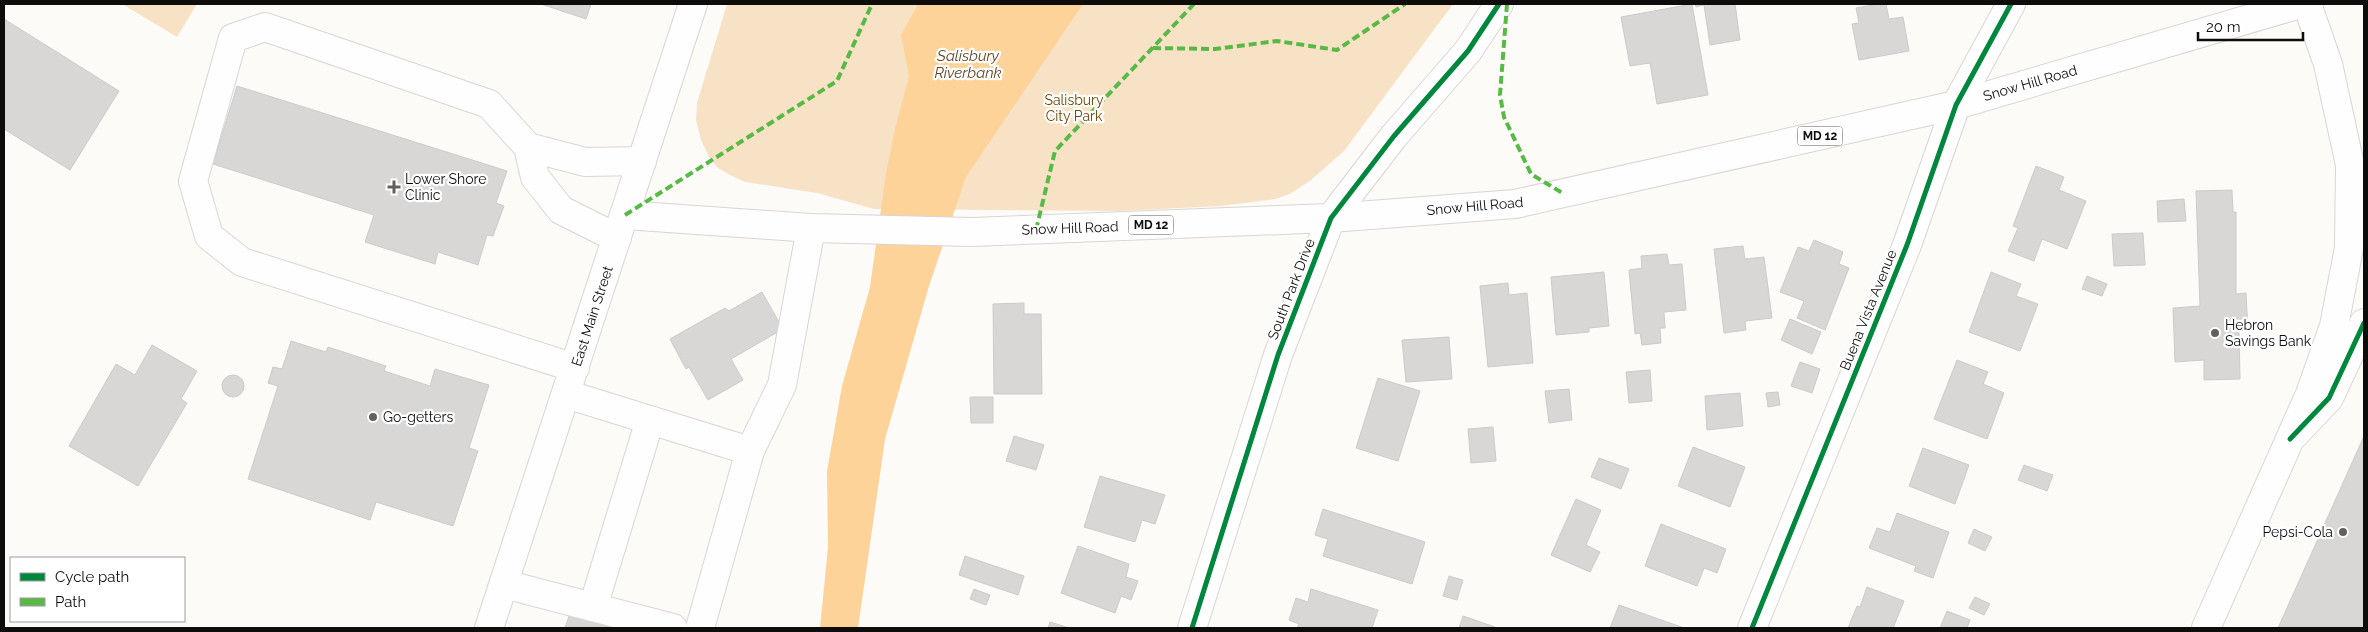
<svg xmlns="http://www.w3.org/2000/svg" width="2368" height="632" viewBox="0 0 2368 632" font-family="Raleway,sans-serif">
<rect width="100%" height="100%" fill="#fdfbf8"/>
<!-- green -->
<g fill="#f8e2c5">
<polygon points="122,4 197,4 177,37"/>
<polygon points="727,4 1453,4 1344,151 1311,180 1290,194 1275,199 1221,206 1119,211 874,209 817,193 745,182 730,175 718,168 710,159 701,140 696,120 697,103"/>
</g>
<!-- water -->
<polygon fill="#fed39a" points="918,4 1083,4 966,177 929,286 885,439 858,628 820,628 828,547 827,471 842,386 870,287 886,173 895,129 909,76 901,35"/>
<!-- building -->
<g fill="#d9d7d5" stroke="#cdcbc9">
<polygon points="541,4 591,4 586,19"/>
<polygon points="1692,4 1708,95 1657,104 1650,63 1630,66 1621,17"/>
<polygon points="1695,4 1735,4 1740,40 1710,45 1704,5 1696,7"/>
<polygon points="1879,4 1886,4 1889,19 1903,17 1909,51 1859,60 1852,24 1859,23 1856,8"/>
<polygon points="4,19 119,91 70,170 4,129"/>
<polygon points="237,86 507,171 496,203 504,206 493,236 487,235 478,265 438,252 435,264 365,242 374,215 213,164"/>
<polygon points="2036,166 2064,177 2059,190 2086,201 2067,249 2042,239 2034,261 2008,251 2018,228 2013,226"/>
<polygon points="2232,190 2233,212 2236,212 2236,294 2246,293 2248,331 2239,331 2240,379 2204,380 2204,360 2175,362 2173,308 2200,306 2196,191"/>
<polygon points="2184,199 2186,221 2158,222 2157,201"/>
<polygon points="2143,233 2145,265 2114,266 2112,234"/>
<polygon points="1814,240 1843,252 1839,264 1849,268 1825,330 1797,318 1804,301 1780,292 1798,247 1809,251"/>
<polygon points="1743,246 1745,259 1764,257 1772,318 1745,321 1746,330 1724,333 1714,249"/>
<polygon points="1667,254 1669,265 1682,264 1686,310 1664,312 1665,328 1660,328 1661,343 1642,345 1640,333 1635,334 1629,270 1642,268 1641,256"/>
<polygon points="1604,272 1609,326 1589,328 1589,332 1556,335 1551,277"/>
<polygon points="1991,272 2021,284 2016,296 2038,304 2020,351 1969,332"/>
<polygon points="2087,276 2107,284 2102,296 2082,289"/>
<polygon points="1508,283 1509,295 1527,293 1533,363 1488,367 1480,286"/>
<polygon points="762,292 783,329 731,359 743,380 708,400 689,367 686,369 670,339 725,308 729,311"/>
<polygon points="1024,303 1024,314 1041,314 1042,394 994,394 993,304"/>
<polygon points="1790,319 1821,332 1812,354 1781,340"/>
<polygon points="1449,337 1452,379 1406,382 1402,340"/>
<polygon points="291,341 326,352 328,347 386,366 384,371 430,386 435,369 489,385 469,448 478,451 453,526 376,502 370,520 248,479 278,386 268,383 273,367 282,369"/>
<polygon points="152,345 197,371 181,399 187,403 138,486 69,446 116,364 135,375"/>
<polygon points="1957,360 1988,372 1983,384 2004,393 1987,439 1934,419"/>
<polygon points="1800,362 1820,369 1812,393 1791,386"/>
<polygon points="1650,370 1652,401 1629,403 1626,372"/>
<circle cx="233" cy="386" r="11"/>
<polygon points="1378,378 1420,391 1398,461 1356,448"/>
<polygon points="1569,389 1572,420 1549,423 1545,391"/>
<polygon points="1778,392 1780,405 1768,407 1766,393"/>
<polygon points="1740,393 1743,426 1707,430 1705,396"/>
<polygon points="970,397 993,397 993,423 971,423"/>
<polygon points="1493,427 1496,461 1471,463 1468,429"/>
<polygon points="1014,436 1044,445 1036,470 1006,461"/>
<polygon points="2364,436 2364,628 2278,628"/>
<polygon points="1693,447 1745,467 1730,507 1678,486"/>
<polygon points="1923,448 1969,465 1955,504 1909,486"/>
<polygon points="1599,458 1629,469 1621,489 1591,477"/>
<polygon points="2024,465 2053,475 2047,491 2018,480"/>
<polygon points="1100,476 1165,495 1155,524 1142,520 1135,542 1084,527"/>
<polygon points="1576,499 1601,510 1586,545 1600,552 1590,572 1551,555"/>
<polygon points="1323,509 1425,542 1412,584 1323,556 1328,539 1315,535"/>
<polygon points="1897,513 1949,532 1933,578 1914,571 1916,566 1869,548 1877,528 1890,532"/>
<polygon points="1661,524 1726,549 1717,573 1704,568 1697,586 1645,566"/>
<polygon points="1974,529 1992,537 1985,551 1968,543"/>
<polygon points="1078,546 1129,564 1126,577 1138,581 1131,600 1121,596 1115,613 1061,593"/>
<polygon points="965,556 1024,576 1018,595 959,575"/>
<polygon points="1449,576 1463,580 1457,600 1443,596"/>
<polygon points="1867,587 1904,601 1893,628 1848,628 1857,606 1860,607"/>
<polygon points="974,589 990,595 986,605 970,599"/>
<polygon points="1311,589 1378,610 1372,628 1297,628 1299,624 1289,620 1296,598 1308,602"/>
<polygon points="1975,597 1990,604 1984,615 1969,608"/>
<polygon points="1619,605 1684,628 1610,628"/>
<polygon points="1947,611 1970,620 1967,628 1940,628"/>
<polygon points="570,613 619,628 565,628"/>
<polygon points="1463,616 1495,627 1495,628 1459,628"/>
<polygon points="1050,622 1069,628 1048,628"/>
</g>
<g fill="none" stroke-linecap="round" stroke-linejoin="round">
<defs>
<g id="minor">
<polyline points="528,147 585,162 642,161"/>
<polyline points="575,368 242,262 209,236 193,181 233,38 265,27 489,104 528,147 535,177 561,210 617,238"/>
<polyline points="566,394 750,451 700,628"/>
<polyline points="2293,436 2329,398 2364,323"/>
<polyline points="750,451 782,385 811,228"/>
<polyline points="504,584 673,628"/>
<polyline points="593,607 650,420"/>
<polyline points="1192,628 1278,355 1331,218 1394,136 1468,51 1499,4"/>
<polyline points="1752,628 1907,245 1956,105 2011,4"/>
</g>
<g id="major">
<polyline points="625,215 811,228 972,232 1331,218 1515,204 1956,105 2300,4"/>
<polyline points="489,628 693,4"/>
<polyline points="2206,628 2310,394 2334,326 2349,248 2350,165 2328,64 2307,4"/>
</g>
</defs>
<!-- minor casing -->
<use href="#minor" stroke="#d8d6d4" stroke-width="30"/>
<!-- major casing -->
<use href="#major" stroke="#d8d6d4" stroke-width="30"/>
<!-- minor -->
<use href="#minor" stroke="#fffefe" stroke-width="28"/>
<!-- major -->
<use href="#major" stroke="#fffefe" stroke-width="28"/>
<!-- quiet -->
<g stroke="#58b947" stroke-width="4" stroke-dasharray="8 4" stroke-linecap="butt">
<polyline points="1507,4 1500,95 1504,117 1531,174 1564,194"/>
<polyline points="1153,48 1215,49 1277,41 1337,50 1405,4"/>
<polyline points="625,215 837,81 872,4"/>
<polyline points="1036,230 1055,151 1194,4"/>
</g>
<defs>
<g id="cycleway">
<polyline points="2290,439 2329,398 2364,323"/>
<polyline points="1192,628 1278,355 1331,218 1394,136 1468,51 1499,4"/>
<polyline points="1752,628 1907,245 1956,105 2011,4"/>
</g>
</defs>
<!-- cycleway casing -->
<use href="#cycleway" stroke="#fff" stroke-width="8"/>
<!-- cycleway -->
<use href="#cycleway" stroke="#00873e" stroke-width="5"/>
</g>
<!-- markers -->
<g fill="#62605e" stroke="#fff" stroke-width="2">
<path d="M391.5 179.5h5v5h5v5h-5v5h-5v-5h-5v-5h5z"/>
<circle cx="2215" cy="333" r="5"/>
<circle cx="373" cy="417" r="5"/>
<circle cx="2343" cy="532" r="5"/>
</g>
<g text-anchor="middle" stroke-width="4.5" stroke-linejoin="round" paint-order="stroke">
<!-- shield labels -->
<g fill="#fff" stroke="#565654" stroke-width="1">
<rect x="1797.5" y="126.5" width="45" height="19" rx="4"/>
<rect x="1128.5" y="215.5" width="45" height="19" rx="4"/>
</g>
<g font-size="12" font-weight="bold" fill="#0e0d0b">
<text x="1820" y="140">MD 12</text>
<text x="1151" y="229">MD 12</text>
</g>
<!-- street labels -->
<g font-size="14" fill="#0e0d0b" stroke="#fff">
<text transform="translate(2030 83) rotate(-16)" y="5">Snow Hill Road</text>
<text transform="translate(1475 206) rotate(-5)" y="5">Snow Hill Road</text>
<text transform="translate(1070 228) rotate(-2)" y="5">Snow Hill Road</text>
<text transform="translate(1291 289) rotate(-69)" y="5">South Park Drive</text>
<text transform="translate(1868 310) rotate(-68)" y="5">Buena Vista Avenue</text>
<text transform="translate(592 316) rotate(-72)" y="5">East Main Street</text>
</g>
<!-- park labels -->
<g font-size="14" fill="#6e4804" stroke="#fff">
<text x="1074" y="105">Salisbury<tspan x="1074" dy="16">City Park</tspan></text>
</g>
<!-- poi labels -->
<g font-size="14" fill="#0e0d0b" stroke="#fff" text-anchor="start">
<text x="405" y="184">Lower Shore<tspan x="405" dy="16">Clinic</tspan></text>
<text x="2225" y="330">Hebron<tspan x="2225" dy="16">Savings Bank</tspan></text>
<text x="383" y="422">Go-getters</text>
<text x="2333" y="537" text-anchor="end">Pepsi-Cola</text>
</g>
<!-- water labels -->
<g font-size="15" font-style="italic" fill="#5e4523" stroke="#fff">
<text x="968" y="61">Salisbury<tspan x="968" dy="17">Riverbank</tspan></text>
</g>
</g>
<!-- border -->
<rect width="2368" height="632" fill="none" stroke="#0e0d0b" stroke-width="10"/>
<!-- legend -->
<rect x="10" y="557" width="175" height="65" fill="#ffffff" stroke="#9f9e9d"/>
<rect x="20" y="573" width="25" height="8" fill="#00873e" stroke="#9f9e9d"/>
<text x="55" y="582" font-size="15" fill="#0e0d0b">Cycle path</text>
<rect x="20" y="598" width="25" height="8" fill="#58b947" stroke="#9f9e9d"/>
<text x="55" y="607" font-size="15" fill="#0e0d0b">Path</text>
<!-- scale -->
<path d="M2198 32v8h105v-8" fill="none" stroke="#0e0d0b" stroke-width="2.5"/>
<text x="2206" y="32" font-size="15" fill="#0e0d0b" stroke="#ffffff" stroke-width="4" paint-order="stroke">20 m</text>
</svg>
